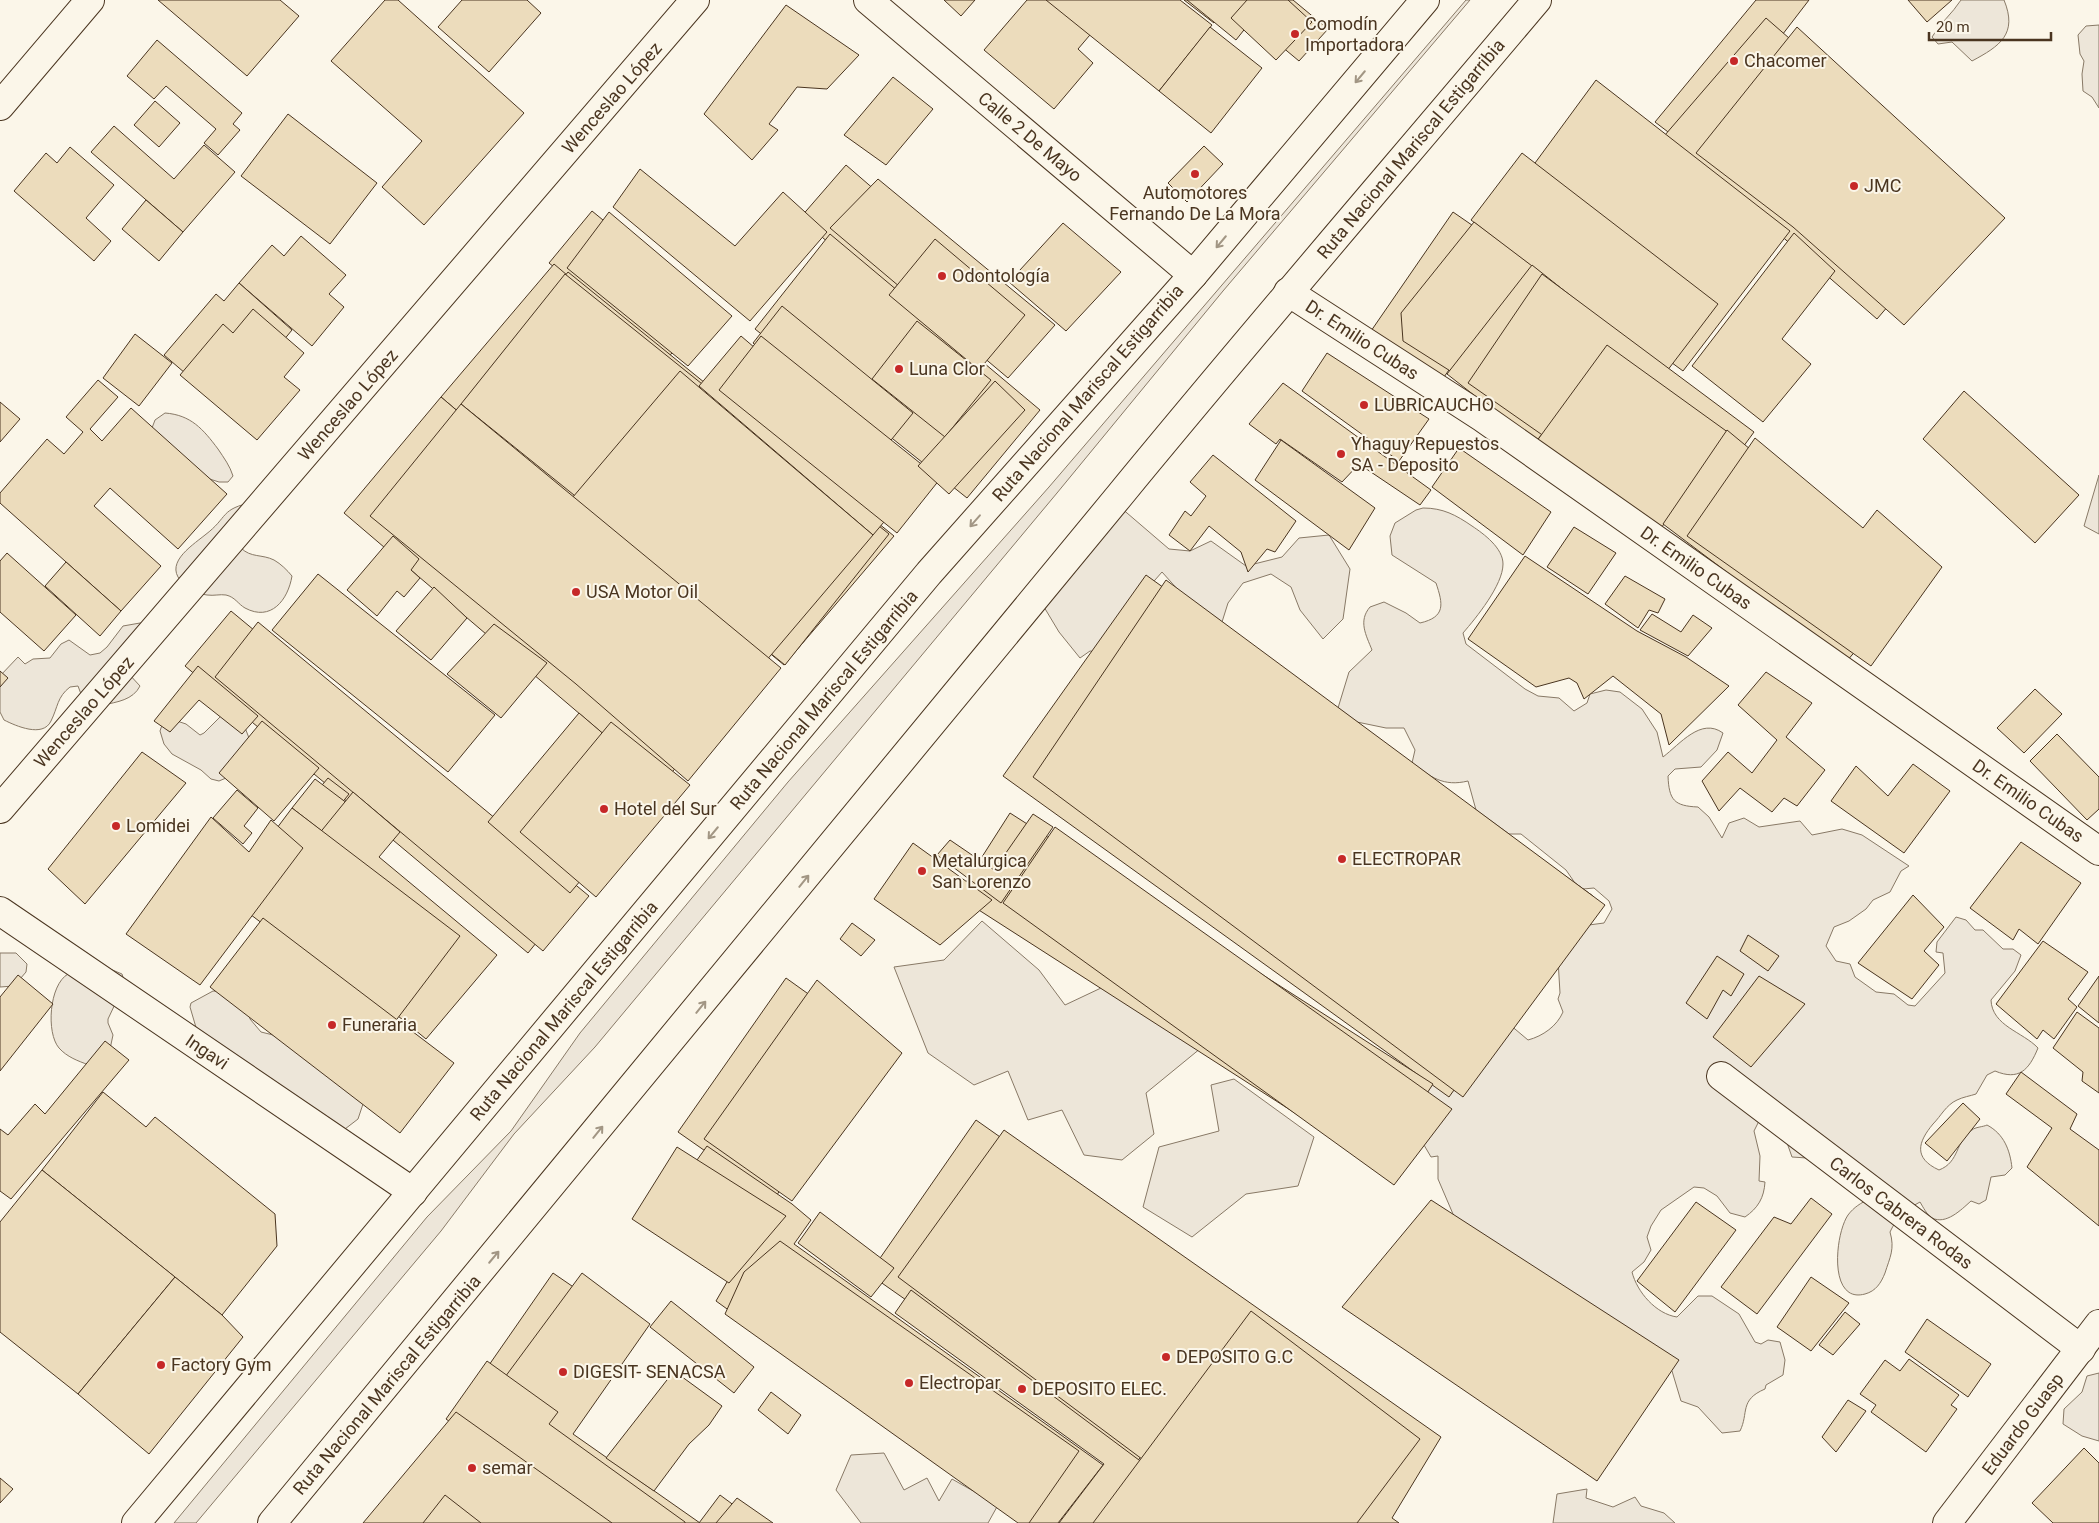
<svg xmlns="http://www.w3.org/2000/svg" width="2099" height="1523" viewBox="0 0 2099 1523" font-family="Roboto,sans-serif">
<rect width="100%" height="100%" fill="#fbf6e9"/>
<!-- green -->
<g fill="#ede6d9" stroke="#887966">
<polygon points="1466,0 1470,0 1223,291 1057,493 595,1047 514,1134 441,1231 196,1523 174,1523 427,1217 511,1131 580,1033 788,782 1049,487"/>
<path d="M1961 0H2004C2018 34 2000 46 1972 61L1952 42 1938 44 1932 37C1940 23 1952 14 1961 0Z"/>
<polygon points="2099,25 2099,108 2092,97 2083,91 2082,74 2084,61 2080,54 2078,35 2086,26"/>
<path d="M165 413C191 415 203 429 218 449 224 458 230 466 233 476L228 482H219L194 474 152 428 155 420Z"/>
<polygon points="2099,475 2099,534 2084,526"/>
<path d="M254 502 241 548C251 558 262 554 274 560 281 564 287 570 292 576 288 600 271 622 245 608 238 604 235 597 226 595 220 594 214 596 207 595 199 594 190 589 184 584 162 565 190 547 205 535 229 517 219 509 254 502Z"/>
<polygon points="1120,507 1169,549 1190,551 1211,541 1246,566 1282,557 1299,538 1329,535 1350,569 1343,619 1323,639 1300,610 1291,587 1271,574 1243,583 1228,603 1222,622 1180,592 1162,572 1148,588 1103,653 1090,651 1080,658 1059,632 1044,607"/>
<path d="M1423 508C1443 508 1456 515 1472 526 1484 534 1503 548 1503 564 1503 585 1476 618 1463 633L1466 644 1525 689 1538 696 1559 698 1574 711 1587 703 1590 694 1606 690 1620 692 1642 709 1657 732 1663 757C1680 744 1701 717 1723 733L1717 750 1701 767 1675 769 1668 776C1669 800 1674 806 1698 807L1709 817 1722 838 1729 823 1744 818 1759 827 1800 821 1812 835 1842 829 1862 835 1909 866 1901 871 1890 892 1873 900 1866 909 1849 921 1834 927 1826 946 1836 961 1850 964 1855 977 1876 992 1894 994 1908 1005 1915 1006 1945 973 1943 953 1936 952 1937 942 1956 917 1966 920 1975 930H1983L2003 949H2013L2021 955 2015 971 1991 1000C1992 1026 2023 1032 2038 1048 2029 1070 2019 1081 1995 1071L1987 1075 1976 1094C1970 1096 1963 1097 1957 1100 1946 1105 1941 1116 1933 1124 1918 1142 1913 1158 1939 1170 1960 1162 1955 1141 1972 1130 1975 1127 1983 1127 1987 1125 2004 1134 2010 1150 2012 1168L2005 1175 1991 1177 1986 1200 1979 1204 1971 1201C1961 1210 1946 1225 1932 1218 1927 1215 1923 1207 1920 1202 1905 1210 1897 1217 1890 1232 1895 1249 1890 1257 1885 1273 1881 1283 1876 1291 1865 1294 1828 1304 1835 1234 1848 1215 1854 1207 1861 1203 1869 1199L1807 1158 1792 1157 1785 1137 1767 1105 1754 1131 1760 1156 1759 1181 1765 1182C1764 1198 1758 1208 1745 1217L1730 1213 1717 1196 1704 1188 1694 1187 1661 1210 1651 1226 1647 1237 1651 1250 1644 1262 1632 1272C1637 1292 1656 1314 1677 1317L1698 1296H1712L1739 1314 1755 1342 1761 1344 1768 1340 1780 1342 1785 1360 1783 1375 1766 1385 1765 1389C1739 1400 1749 1413 1740 1431L1722 1433 1698 1407 1681 1401 1672 1371 1660 1360 1457 1232 1453 1214 1438 1179V1156L1431 1157 1424 1145 1423 1074 1509 1024 1528 1040C1543 1036 1557 1026 1563 1012L1558 999 1560 993 1557 943 1581 926 1604 923 1612 909 1609 901 1594 888 1583 889 1575 883 1566 870 1521 834H1509L1476 810 1468 781C1443 787 1431 777 1412 763L1415 750 1404 728H1386L1357 722 1338 708 1349 672 1372 650C1366 635 1358 621 1370 607L1384 602 1406 613 1420 623C1446 617 1443 604 1436 583L1392 555 1390 536 1395 523 1416 510Z"/>
<path d="M140 623H149L128 673 140 686C133 700 117 702 103 705L81 694 78 686 70 687C57 697 58 707 51 721 43 738 16 726 4 720L0 712V676L18 657 25 664 33 659 50 658 61 644 69 640 90 655 100 653 107 647 123 626Z"/>
<polygon points="221,716 244,725 249,738 226,778 219,781 211,779 201,770 172,754 164,744 160,731 163,722 177,721 186,724 200,735 204,733"/>
<polygon points="982,921 1039,970 1065,1005 1101,988 1223,1030 1146,1093 1154,1134 1122,1160 1084,1155 1062,1110 1028,1120 1008,1071 974,1085 928,1053 894,967 944,960"/>
<polygon points="0,953 16,953 27,964 26,972 14,986 0,987"/>
<path d="M110 969 122 974 125 983 108 1019V1023L113 1035 110 1049 89 1065C78 1061 67 1057 59 1048 46 1033 49 985 68 974 80 968 97 970 110 969Z"/>
<polygon points="213,991 231,993 245,1003 250,1019 261,1032 346,1053 363,1104 358,1119 345,1129 200,1041 190,1007 191,1003"/>
<polygon points="1234,1079 1314,1137 1298,1186 1246,1194 1192,1237 1143,1207 1159,1147 1219,1131 1211,1085"/>
<polygon points="2099,1373 2099,1441 2082,1436 2063,1424 2064,1409 2082,1392 2087,1376"/>
<polygon points="884,1453 904,1490 927,1478 939,1501 952,1479 998,1505 988,1523 861,1523 836,1490 851,1455"/>
<polygon points="1587,1489 1586,1498 1613,1507 1635,1497 1641,1506 1664,1513 1675,1523 1553,1523 1557,1494"/>
</g>
<!-- building -->
<g fill="#ecdcbc" stroke="#4a3520">
<polygon points="158,0 280,0 299,16 247,76"/>
<polygon points="385,0 398,0 524,113 424,225 382,187 422,141 331,61"/>
<polygon points="462,0 527,0 541,13 489,72 438,27"/>
<polygon points="944,0 975,0 961,16"/>
<polygon points="1027,0 1061,0 1095,29 1078,49 1093,63 1054,109 984,50"/>
<polygon points="1046,0 1180,0 1212,25 1159,91"/>
<polygon points="1184,0 1234,0 1214,23"/>
<polygon points="1187,0 1293,0 1328,29 1299,61 1251,21 1236,40"/>
<polygon points="1247,0 1288,0 1312,22 1276,60 1231,18"/>
<polygon points="1756,0 1809,0 1693,151 1655,122"/>
<polygon points="1908,0 1952,0 1927,22"/>
<polygon points="786,5 859,55 827,89 797,87 769,124 778,130 752,160 704,114"/>
<polygon points="1766,18 1977,202 1877,319 1665,135"/>
<polygon points="1210,27 1262,68 1211,133 1159,91"/>
<polygon points="1797,27 2005,218 1904,325 1793,227 1696,153"/>
<polygon points="157,40 242,113 233,124 240,130 218,155 204,143 216,129 166,86 154,99 127,76"/>
<polygon points="893,77 933,109 886,165 844,135"/>
<polygon points="1596,80 1790,231 1683,371 1488,227"/>
<polygon points="155,101 180,123 159,147 134,125"/>
<polygon points="288,114 377,183 330,244 241,176"/>
<polygon points="114,126 174,179 204,145 235,172 183,232 91,152"/>
<polygon points="1204,146 1223,164 1187,202 1168,183"/>
<polygon points="70,147 114,185 86,218 111,241 94,261 14,191 46,153 57,163"/>
<polygon points="1522,153 1718,304 1667,371 1471,220"/>
<polygon points="846,165 935,242 889,295 800,218"/>
<polygon points="640,169 735,246 783,192 827,232 750,321 613,207"/>
<polygon points="878,179 1055,325 1008,378 830,228"/>
<polygon points="146,200 183,232 159,261 122,229"/>
<polygon points="592,211 709,307 667,359 549,263"/>
<polygon points="609,212 732,316 688,366 567,268"/>
<polygon points="1453,212 1524,261 1442,380 1371,331"/>
<polygon points="1474,222 1540,272 1480,361 1468,353 1455,374 1403,341 1401,313"/>
<polygon points="1063,223 1121,272 1066,331 1009,282"/>
<polygon points="1794,233 1835,271 1782,339 1811,364 1763,422 1692,366"/>
<polygon points="830,234 1040,410 967,498 755,329"/>
<polygon points="301,236 346,275 329,294 344,307 312,346 239,283 272,245 284,256"/>
<polygon points="935,239 1025,315 979,370 889,295"/>
<polygon points="554,264 680,371 567,504 441,397"/>
<polygon points="1532,265 1620,335 1535,443 1447,374"/>
<polygon points="568,272 894,536 784,665 464,401"/>
<polygon points="565,274 889,534 785,665 461,404"/>
<polygon points="1542,274 1754,432 1681,532 1468,383"/>
<polygon points="239,283 292,330 278,347 287,355 235,416 164,355 216,294 224,301"/>
<polygon points="782,306 913,413 883,450 753,343"/>
<polygon points="253,309 304,353 284,377 300,390 257,440 180,375 223,324 233,333"/>
<polygon points="917,321 991,380 945,437 872,379"/>
<polygon points="135,334 172,363 139,406 103,378"/>
<polygon points="741,336 915,485 873,535 699,386"/>
<polygon points="761,336 940,479 897,533 719,390"/>
<polygon points="1607,345 1729,433 1654,538 1531,449"/>
<polygon points="1327,353 1429,419 1399,461 1302,391"/>
<polygon points="680,371 873,535 760,668 567,504"/>
<polygon points="98,380 118,397 90,429 102,441 131,408 227,494 178,549 110,488 94,506 161,566 121,611 0,503 0,493 47,439 64,454 83,432 66,417"/>
<polygon points="995,381 1025,410 949,494 918,466"/>
<polygon points="1283,383 1431,490 1420,505 1359,464 1342,482 1280,439 1276,444 1249,424"/>
<polygon points="1964,391 2079,495 2035,543 1923,439"/>
<polygon points="441,397 760,668 662,784 344,513"/>
<polygon points="0,402 20,419 0,442"/>
<polygon points="461,404 781,668 688,781 576,684 370,516"/>
<polygon points="1727,430 1913,584 1846,662 1663,524"/>
<polygon points="1755,438 1863,528 1877,510 1942,567 1871,666 1687,536"/>
<polygon points="1281,440 1375,508 1349,550 1255,480"/>
<polygon points="1459,448 1551,512 1523,555 1432,487"/>
<polygon points="1213,455 1296,521 1275,552 1267,549 1248,572 1241,552 1209,526 1190,551 1169,535 1185,511 1191,516 1206,496 1190,482"/>
<polygon points="1574,527 1616,553 1588,594 1547,567"/>
<polygon points="393,536 419,559 411,570 420,578 404,597 397,591 377,616 347,590"/>
<polygon points="7,553 76,615 44,651 0,612 0,561"/>
<polygon points="1525,556 1637,631 1686,657 1729,686 1669,745 1661,714 1613,676 1584,699 1577,683 1569,678 1536,687 1468,639"/>
<polygon points="66,562 121,611 100,636 45,586"/>
<polygon points="318,574 495,715 448,772 272,630"/>
<polygon points="1146,575 1593,896 1449,1097 1003,776"/>
<polygon points="1625,576 1665,599 1658,613 1649,610 1638,628 1605,604"/>
<polygon points="1166,580 1605,905 1463,1097 1033,777"/>
<polygon points="434,587 467,618 431,660 396,631"/>
<polygon points="231,611 574,896 528,953 185,666"/>
<polygon points="1652,614 1681,632 1693,615 1712,628 1688,656 1640,630"/>
<polygon points="258,622 589,896 543,951 215,677"/>
<polygon points="494,624 547,663 501,718 447,674"/>
<polygon points="198,666 258,716 242,734 199,700 170,732 154,721"/>
<polygon points="0,671 8,678 0,687"/>
<polygon points="1766,672 1812,703 1786,737 1825,770 1797,806 1784,798 1772,812 1740,788 1719,811 1702,781 1728,752 1752,773 1777,740 1738,705"/>
<polygon points="2035,689 2062,714 2024,753 1997,728"/>
<polygon points="579,713 662,784 570,893 488,822"/>
<polygon points="262,721 319,768 274,821 219,773"/>
<polygon points="611,722 690,785 596,897 520,832"/>
<polygon points="2057,734 2099,777 2099,809 2087,820 2030,761"/>
<polygon points="142,752 186,783 85,904 48,869"/>
<polygon points="1913,764 1950,791 1904,853 1831,801 1856,766 1888,796"/>
<polygon points="328,778 349,794 306,848 285,829"/>
<polygon points="315,779 364,816 341,846 292,808"/>
<polygon points="237,790 258,808 244,826 252,833 243,844 213,818"/>
<polygon points="353,792 400,832 379,857 497,955 426,1039 262,904"/>
<polygon points="292,808 460,936 394,1023 226,896"/>
<polygon points="1010,813 1433,1084 1379,1167 957,896"/>
<polygon points="1033,814 1053,827 1001,903 937,855 950,840 994,870"/>
<polygon points="211,817 249,852 271,820 303,848 200,985 126,934"/>
<polygon points="1055,827 1452,1109 1394,1185 1003,903"/>
<polygon points="2021,842 2081,883 2038,944 2019,929 2013,940 1970,908"/>
<polygon points="913,843 992,900 940,945 874,899"/>
<polygon points="1913,895 1944,927 1924,951 1939,965 1912,999 1858,963"/>
<polygon points="263,918 454,1063 400,1133 210,987"/>
<polygon points="852,923 875,940 861,956 840,939"/>
<polygon points="1748,935 1779,956 1768,971 1740,951"/>
<polygon points="2043,941 2088,972 2068,999 2077,1007 2054,1039 2043,1030 2037,1039 1996,1004"/>
<polygon points="1717,956 1744,974 1731,996 1723,990 1707,1019 1686,1003"/>
<polygon points="18,975 53,1004 0,1071 0,997"/>
<polygon points="1759,976 1805,1004 1751,1067 1713,1037"/>
<polygon points="2099,976 2099,1023 2078,1006"/>
<polygon points="786,978 881,1046 774,1199 678,1132"/>
<polygon points="817,980 902,1053 792,1201 704,1139"/>
<polygon points="2077,1012 2099,1028 2099,1093 2082,1081 2083,1072 2053,1048"/>
<polygon points="105,1041 129,1060 11,1199 0,1191 0,1129 8,1135 35,1104 45,1114"/>
<polygon points="2021,1072 2077,1114 2070,1129 2099,1150 2099,1226 2027,1167 2052,1128 2006,1094"/>
<polygon points="103,1092 146,1127 155,1117 275,1214 277,1246 222,1315 42,1170"/>
<polygon points="1963,1103 1980,1119 1947,1161 1925,1143"/>
<polygon points="976,1120 1244,1309 1137,1462 869,1274"/>
<polygon points="1004,1130 1441,1437 1392,1518 1399,1523 1116,1523 1107,1516 1150,1465 898,1277"/>
<polygon points="707,1146 792,1204 811,1220 794,1244 1103,1465 1058,1523 1024,1523 716,1301 731,1275 655,1219"/>
<polygon points="677,1147 786,1216 729,1283 632,1219"/>
<polygon points="42,1170 175,1277 78,1394 0,1332 0,1222"/>
<polygon points="1811,1198 1832,1214 1757,1314 1721,1287 1774,1217 1791,1224"/>
<polygon points="1431,1200 1679,1360 1597,1481 1342,1307"/>
<polygon points="1696,1202 1736,1230 1675,1312 1637,1281"/>
<polygon points="820,1212 894,1268 871,1297 798,1243"/>
<polygon points="780,1241 1079,1451 1029,1523 1018,1523 725,1314 744,1272"/>
<polygon points="553,1273 620,1319 556,1411 489,1365"/>
<polygon points="582,1273 650,1324 573,1434 700,1523 617,1523 474,1419"/>
<polygon points="175,1277 222,1315 243,1337 149,1454 78,1394"/>
<polygon points="1811,1277 1849,1303 1811,1351 1777,1327"/>
<polygon points="911,1290 1147,1466 1099,1523 1059,1523 1104,1464 895,1313"/>
<polygon points="671,1301 754,1367 734,1393 650,1327"/>
<polygon points="1251,1311 1420,1439 1357,1523 1093,1523"/>
<polygon points="1845,1312 1860,1324 1833,1355 1819,1345"/>
<polygon points="1927,1319 1991,1364 1968,1397 1905,1352"/>
<polygon points="1909,1359 1959,1395 1951,1405 1957,1409 1926,1452 1871,1412 1876,1405 1860,1394 1885,1360 1900,1371"/>
<polygon points="487,1361 558,1412 549,1424 685,1522 685,1523 592,1523 446,1419"/>
<polygon points="674,1371 722,1406 709,1425 689,1444 654,1491 606,1458"/>
<polygon points="771,1392 801,1415 788,1434 758,1410"/>
<polygon points="1848,1400 1866,1411 1836,1452 1822,1437"/>
<polygon points="456,1412 612,1523 363,1523"/>
<polygon points="2084,1448 2099,1463 2099,1523 2053,1523 2032,1503"/>
<polygon points="0,1478 13,1489 0,1503"/>
<polygon points="445,1495 481,1523 423,1523"/>
<polygon points="720,1495 758,1523 699,1523"/>
<polygon points="737,1498 773,1523 716,1523"/>
</g>
<g fill="none" stroke-linecap="round" stroke-linejoin="round">
<defs>
<g id="street">
<polyline points="868,0 1193,275"/>
<polyline points="0,106 90,0"/>
<polyline points="1288,292 1483,418 2099,851"/>
<polyline points="0,809 695,0"/>
<polyline points="1721,1076 2081,1349"/>
<polyline points="1947,1523 2099,1324"/>
</g>
<polyline id="secondary" points="0,911 413,1192"/>
<g id="highway">
<polyline points="136,1523 929,573 1193,275 1425,0"/>
<path d="M272 1523C557 1182 838 838 1120 495 1257 328 1398 165 1537 0"/>
</g>
</defs>
<!-- street casing -->
<use href="#street" stroke="#4a3520" stroke-width="30"/>
<!-- secondary casing -->
<use href="#secondary" stroke="#4a3520" stroke-width="30"/>
<!-- highway casing -->
<use href="#highway" stroke="#4a3520" stroke-width="30"/>
<!-- street -->
<use href="#street" stroke="#fbf6e9" stroke-width="28"/>
<!-- secondary -->
<use href="#secondary" stroke="#fbf6e9" stroke-width="28"/>
<!-- highway -->
<use href="#highway" stroke="#fbf6e9" stroke-width="28"/>
</g>
<!-- one-way arrows -->
<defs><path id="oneway-shaft" d="M-6 0H5M1.5-3L5.5 0L1.5 3" fill="none" stroke-width="1.6" stroke-linecap="round" stroke-linejoin="round" transform="scale(1.25)"/></defs>
<g stroke="#a29684">
<use href="#oneway-shaft" transform="translate(1360 77) rotate(130)"/>
<use href="#oneway-shaft" transform="translate(1221 242) rotate(130)"/>
<use href="#oneway-shaft" transform="translate(975 521) rotate(131)"/>
<use href="#oneway-shaft" transform="translate(713 833) rotate(130)"/>
<use href="#oneway-shaft" transform="translate(804 881) rotate(-51)"/>
<use href="#oneway-shaft" transform="translate(701 1007) rotate(-51)"/>
<use href="#oneway-shaft" transform="translate(598 1132) rotate(-51)"/>
<use href="#oneway-shaft" transform="translate(494 1257) rotate(-50)"/>
</g>
<!-- markers -->
<g fill="#c62828" stroke="#fbf6e9" stroke-width="2">
<circle cx="1295" cy="34" r="5"/>
<circle cx="1734" cy="61" r="5"/>
<circle cx="1195" cy="174" r="5"/>
<circle cx="1854" cy="186" r="5"/>
<circle cx="942" cy="276" r="5"/>
<circle cx="899" cy="369" r="5"/>
<circle cx="1364" cy="405" r="5"/>
<circle cx="1341" cy="454" r="5"/>
<circle cx="576" cy="592" r="5"/>
<circle cx="604" cy="809" r="5"/>
<circle cx="116" cy="826" r="5"/>
<circle cx="1342" cy="859" r="5"/>
<circle cx="922" cy="871" r="5"/>
<circle cx="332" cy="1025" r="5"/>
<circle cx="1166" cy="1357" r="5"/>
<circle cx="161" cy="1365" r="5"/>
<circle cx="563" cy="1372" r="5"/>
<circle cx="909" cy="1383" r="5"/>
<circle cx="1022" cy="1389" r="5"/>
<circle cx="472" cy="1468" r="5"/>
</g>
<g text-anchor="middle" stroke-width="4" stroke-linejoin="round" paint-order="stroke">
<!-- poi labels -->
<g font-size="18" fill="#4a3520" stroke="#fbf6e9" text-anchor="start">
<text x="1305" y="30">Comodín<tspan x="1305" dy="21">Importadora</tspan></text>
<text x="1744" y="67">Chacomer</text>
<text x="1864" y="192">JMC</text>
<text x="1195" y="199" text-anchor="middle">Automotores<tspan x="1195" dy="21">Fernando De La Mora</tspan></text>
<text x="952" y="282">Odontología</text>
<text x="909" y="375">Luna Clor</text>
<text x="1374" y="411">LUBRICAUCHO</text>
<text x="1351" y="450">Yhaguy Repuestos<tspan x="1351" dy="21">SA - Deposito</tspan></text>
<text x="586" y="598">USA Motor Oil</text>
<text x="614" y="815">Hotel del Sur</text>
<text x="126" y="832">Lomidei</text>
<text x="1352" y="865">ELECTROPAR</text>
<text x="932" y="867">Metalurgica<tspan x="932" dy="21">San Lorenzo</tspan></text>
<text x="342" y="1031">Funeraria</text>
<text x="1176" y="1363">DEPOSITO G.C</text>
<text x="171" y="1371">Factory Gym</text>
<text x="573" y="1378">DIGESIT- SENACSA</text>
<text x="919" y="1389">Electropar</text>
<text x="1032" y="1395">DEPOSITO ELEC.</text>
<text x="482" y="1474">semar</text>
</g>
<!-- street labels -->
<g font-size="18" fill="#4a3520" stroke="#fbf6e9">
<text transform="translate(612 98) rotate(-49)" y="6">Wenceslao López</text>
<text transform="translate(1030 137) rotate(40)" y="6">Calle 2 De Mayo</text>
<text transform="translate(1411 149) rotate(-50)" y="6">Ruta Nacional Mariscal Estigarribia</text>
<text transform="translate(1362 340) rotate(33)" y="6">Dr. Emilio Cubas</text>
<text transform="translate(1088 393) rotate(-49)" y="6">Ruta Nacional Mariscal Estigarribia</text>
<text transform="translate(348 405) rotate(-49)" y="6">Wenceslao López</text>
<text transform="translate(1696 568) rotate(35)" y="6">Dr. Emilio Cubas</text>
<text transform="translate(824 700) rotate(-50)" y="6">Ruta Nacional Mariscal Estigarribia</text>
<text transform="translate(84 712) rotate(-49)" y="6">Wenceslao López</text>
<text transform="translate(2028 801) rotate(35)" y="6">Dr. Emilio Cubas</text>
<text transform="translate(564 1011) rotate(-50)" y="6">Ruta Nacional Mariscal Estigarribia</text>
<text transform="translate(207 1052) rotate(34)" y="6">Ingavi</text>
<text transform="translate(1901 1213) rotate(37)" y="6">Carlos Cabrera Rodas</text>
<text transform="translate(387 1385) rotate(-50)" y="6">Ruta Nacional Mariscal Estigarribia</text>
<text transform="translate(2023 1424) rotate(-53)" y="6">Eduardo Guasp</text>
</g>
</g>
<!-- scale -->
<path d="M1929 32v8h122v-8" fill="none" stroke="#4a3520" stroke-width="2.5"/>
<text x="1936" y="32" font-size="15" fill="#4a3520" stroke="#fbf6e9" stroke-width="4" paint-order="stroke">20 m</text>
</svg>
